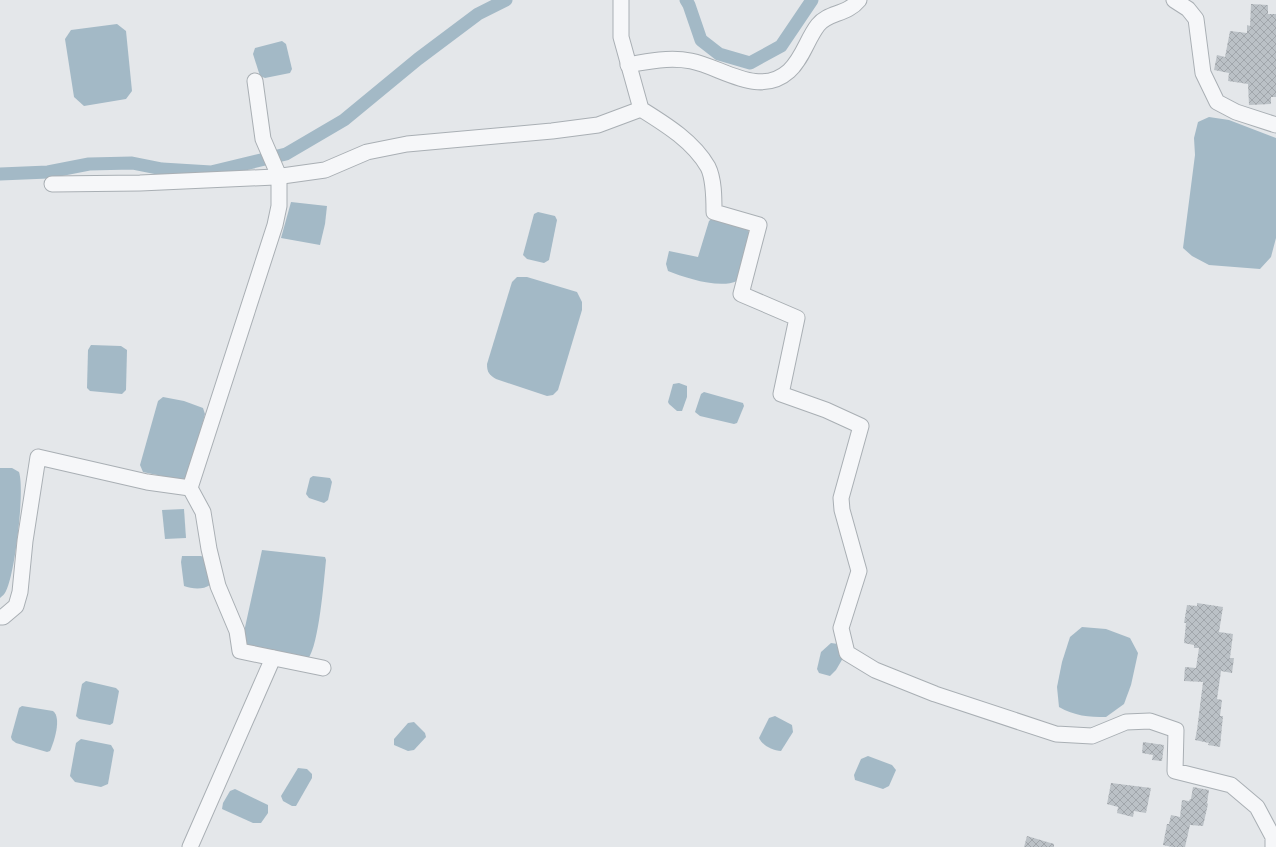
<svg xmlns="http://www.w3.org/2000/svg" width="1276" height="847" viewBox="0 0 1276 847" font-family="'Fira Sans',sans-serif">
<defs>
<pattern id="building-cross-hatch" width="8" height="8" patternUnits="userSpaceOnUse"><rect width="8" height="8" fill="#bbc1c6"/><path d="M0 0l8 8M0 8l8-8" fill="none" stroke="#a1a6ab"/></pattern>
</defs>
<rect width="100%" height="100%" fill="#e4e7ea"/>
<!-- water -->
<g fill="#a3b9c6">
<polygon points="117,24 126,31 132,91 126,99 84,106 74,97 65,39 71,30"/>
<polygon points="282,41 286,44 292,69 290,73 265,78 260,76 253,54 255,48"/>
<polygon points="1209,117 1229,120 1276,138 1276,238 1271,257 1260,269 1209,265 1192,256 1183,248 1195,155 1194,138 1198,122"/>
<polygon points="291,202 327,206 325,224 320,245 281,238"/>
<polygon points="538,212 555,216 557,220 549,260 544,263 527,259 523,255 534,214"/>
<path d="M715 216 747 227 750 235 737 281C720 289 685 278 668 271L666 264 669 251 698 257 709 221Z"/>
<path d="M517 277H527L577 292 582 302V310L558 390 553 395 547 396 496 379C489 375 487 372 487 364L512 282Z"/>
<polygon points="91,345 121,346 127,350 126,390 122,394 90,391 87,388 88,350"/>
<polygon points="679,383 687,386 687,397 682,411 677,411 669,404 668,402 673,384"/>
<polygon points="704,392 743,403 744,406 737,423 734,424 700,416 695,412 701,394"/>
<polygon points="163,397 184,401 203,408 205,414 193,459 186,479 176,479 143,472 140,465 158,401"/>
<path d="M0 468H12L19 472C25 490 15 574 6 591 5 594 2 596 0 598Z"/>
<polygon points="313,476 330,478 332,482 328,500 324,503 309,498 306,494 310,478"/>
<polygon points="184,509 186,538 165,539 162,510"/>
<path d="M262 550 325 557 326 560C324 580 319 645 308 659L245 645 242 641Z"/>
<path d="M182 556H201L205 558 210 585C203 590 192 589 184 586L181 562Z"/>
<path d="M1082 627 1106 629 1130 638 1138 653 1131 685 1124 704 1106 717C1089 717 1074 716 1059 707L1057 687 1062 662 1070 637Z"/>
<polygon points="831,643 838,644 843,658 836,670 830,676 819,673 817,669 821,652"/>
<polygon points="86,681 116,688 119,691 113,723 110,725 79,719 76,716 82,684"/>
<path d="M22 706 53 711C62 718 54 742 50 751L47 752 16 743 12 740 11 737 19 708Z"/>
<path d="M775 716 792 725 793 732 781 751C773 751 763 746 759 738L769 718Z"/>
<polygon points="414,722 425,733 426,737 414,750 408,751 394,745 394,739 408,723"/>
<polygon points="81,739 111,745 114,750 108,784 101,787 75,782 70,776 76,743"/>
<polygon points="868,756 892,765 896,770 889,786 883,789 855,780 854,775 861,759"/>
<polygon points="298,768 307,769 312,774 312,778 296,806 292,806 283,801 281,796"/>
<polygon points="235,789 268,805 268,813 261,823 253,823 222,809 223,803 230,791"/>
</g>
<g fill="none" stroke-linecap="round" stroke-linejoin="round">
<!-- canal -->
<g stroke="#a3b9c6" stroke-width="13">
<polyline points="686,0 689,5 701,40 719,54 750,63 781,46 812,0"/>
<polyline points="0,174 48,172 89,164 132,163 162,169 211,172 286,154 344,120 418,59 478,14 506,0"/>
</g>
</g>
<!-- building -->
<g fill="url(#building-cross-hatch)">
<polygon points="1251,4 1268,5 1268,14 1276,14 1276,97 1271,97 1271,104 1249,105 1248,84 1228,81 1229,73 1214,70 1217,55 1225,57 1230,31 1247,33 1247,25 1250,26"/>
<polygon points="1197,603 1223,607 1219,632 1233,634 1230,658 1234,658 1232,673 1221,671 1217,699 1222,700 1220,716 1223,716 1220,747 1208,745 1209,743 1195,740 1197,730 1203,682 1184,681 1185,667 1196,668 1199,648 1194,648 1194,645 1184,643 1186,623 1184,623 1187,605 1197,606"/>
<polygon points="1143,742 1164,745 1162,761 1152,760 1153,755 1142,753"/>
<polygon points="1111,783 1151,788 1146,813 1134,811 1133,817 1117,813 1118,807 1107,804"/>
<polygon points="1193,787 1209,790 1207,803 1208,804 1203,826 1190,825 1185,847 1172,847 1163,845 1167,824 1169,824 1171,815 1180,817 1182,800 1189,801 1190,799 1191,799"/>
<polygon points="1027,836 1054,844 1054,847 1024,847"/>
</g>
<g fill="none" stroke-linecap="round" stroke-linejoin="round">
<defs>
<g id="minor">
<path d="M621 0V37L641 109C665 124 693 141 708 167 714 179 714 198 714 212L759 225 741 294 797 318 781 394 826 410 861 426 841 498 842 510 859 571 841 628 847 653 875 670 935 694 1056 734 1092 736 1126 722 1150 721 1176 730 1175 771 1231 785 1257 807 1273 837V847"/>
<polyline points="1174,0 1188,9 1196,19 1203,73 1217,102 1236,112 1276,125"/>
<path d="M628 65C649 61 670 57 691 61 722 67 759 98 789 71 803 58 807 39 818 25 828 12 847 15 859 0"/>
<polyline points="52,184 140,183 275,177 325,170 367,152 407,144 552,131 598,125 641,109"/>
<polyline points="190,488 203,512 209,549 218,586 237,631 240,651 323,668"/>
<polyline points="0,617 3,617 16,606 20,592 25,541 38,457 147,482 190,488 275,225 279,206 279,176 263,139 255,81"/>
<polyline points="190,847 273,658"/>
</g>
</defs>
<!-- minor casing -->
<use href="#minor" stroke="#a9afb4" stroke-width="17"/>
<!-- minor -->
<use href="#minor" stroke="#f6f7f9" stroke-width="15"/>
</g>
</svg>
